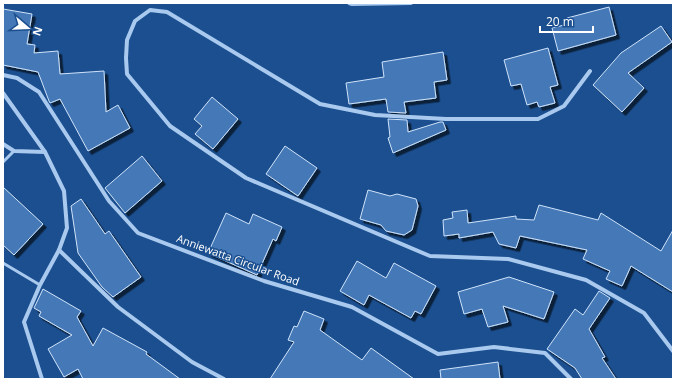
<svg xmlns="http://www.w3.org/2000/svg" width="676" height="382" viewBox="0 0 676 382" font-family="'Open Sans',sans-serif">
<defs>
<filter id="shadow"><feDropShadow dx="3.5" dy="3.5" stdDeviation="0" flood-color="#0009"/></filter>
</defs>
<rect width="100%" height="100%" fill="#1b4f8f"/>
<!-- building -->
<g fill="#4478b7" stroke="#cfe3fa" filter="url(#shadow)">
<polygon points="609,7 616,35 558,51 552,28 568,24 567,18"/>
<polygon points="3,9 32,14 27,44 35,45 34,53 58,51 60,74 104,71 106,112 118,105 130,128 88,151 60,99 50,103 49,101 38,72 3,65"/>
<polygon points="661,26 672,42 628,73 644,88 622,112 593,85 621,53"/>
<polygon points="548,48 558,85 550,87 555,103 539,107 537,102 527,105 521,84 511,86 504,60"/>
<polygon points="443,52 447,80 434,82 436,98 404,102 406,113 388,112 386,99 349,104 346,83 384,77 382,62"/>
<polygon points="212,97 238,119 213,149 195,134 202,126 194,119"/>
<polygon points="388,119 407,120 408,132 440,122 443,122 446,130 393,153 388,138 390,137"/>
<polygon points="285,146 317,168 298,196 266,174"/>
<polygon points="142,156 162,181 125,213 105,188"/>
<polygon points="3,187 43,224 14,255 3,245"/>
<polygon points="368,190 390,196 397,194 416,199 418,206 412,230 404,235 386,231 381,225 360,219"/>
<polygon points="81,199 105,234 109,231 141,277 113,297 102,287 78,253 71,206"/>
<polygon points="539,205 598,220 601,213 661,251 673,230 673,292 631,266 622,286 606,279 610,271 583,259 587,250 520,236 516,248 499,244 493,232 459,238 459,234 444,236 443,220 453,218 452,212 467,210 468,223 516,216 516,219 534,220"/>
<polygon points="226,213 249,224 253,214 282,227 276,241 273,239 257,275 208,253"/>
<polygon points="357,261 386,278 394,263 436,286 421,314 415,311 411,318 369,295 364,305 340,291"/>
<polygon points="509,277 554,292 544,319 503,306 508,322 488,327 482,309 464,314 458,292"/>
<polygon points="43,289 81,311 77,317 93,346 103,328 147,352 146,354 180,379 83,379 78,369 64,377 48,349 72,335 39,316 41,312 34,308"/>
<polygon points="599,291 610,298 589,329 605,357 602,358 616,379 582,379 575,368 547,349 575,309 583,315"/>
<polygon points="304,311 324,319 320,330 362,360 371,348 414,379 270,379 294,342 288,340 294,326 297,327"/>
<polygon points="498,362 500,379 441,379 440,370"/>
</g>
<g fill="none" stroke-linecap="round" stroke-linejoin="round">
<!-- lane -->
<g stroke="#a9c9ee" stroke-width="3">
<polyline points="3,162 14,151"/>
<polyline points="3,263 40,285"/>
</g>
<!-- street -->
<g stroke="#a9c9ee" stroke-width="4">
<polyline points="349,3 352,4 411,3"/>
<polyline points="590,71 564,106 538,119 446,119 375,115 320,104 167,12 150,10 135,21 127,40 126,58 127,74 170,126 246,178 430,256 508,259 586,280 644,313 673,351"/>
<polyline points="3,75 17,78 39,92 109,201 138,233 264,281 352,307 438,354 494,347 545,353 571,379"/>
<polyline points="3,93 45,152 64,191 67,228 59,250 40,285 24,322 42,379"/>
<polyline points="3,144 14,151 45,152"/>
<polyline points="59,250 118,307 192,362 224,379"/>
</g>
</g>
<g text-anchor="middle" stroke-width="3" stroke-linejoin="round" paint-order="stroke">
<!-- street labels -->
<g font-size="11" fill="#fff" stroke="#1b4f8f">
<text transform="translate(238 260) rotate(20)" y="4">Anniewatta Circular Road</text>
</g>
</g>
<!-- border -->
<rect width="676" height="382" fill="none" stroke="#ffffff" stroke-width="8"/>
<!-- north arrow -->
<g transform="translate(28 28) rotate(109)" stroke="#1b4f8f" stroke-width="3" paint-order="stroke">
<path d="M0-3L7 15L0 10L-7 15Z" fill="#ffffff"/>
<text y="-6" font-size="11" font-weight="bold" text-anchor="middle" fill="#ffffff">N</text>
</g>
<!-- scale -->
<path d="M540 26v6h53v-6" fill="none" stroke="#ffffff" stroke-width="2"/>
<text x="546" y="26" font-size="12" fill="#ffffff" stroke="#1b4f8f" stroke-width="3" paint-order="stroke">20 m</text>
</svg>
